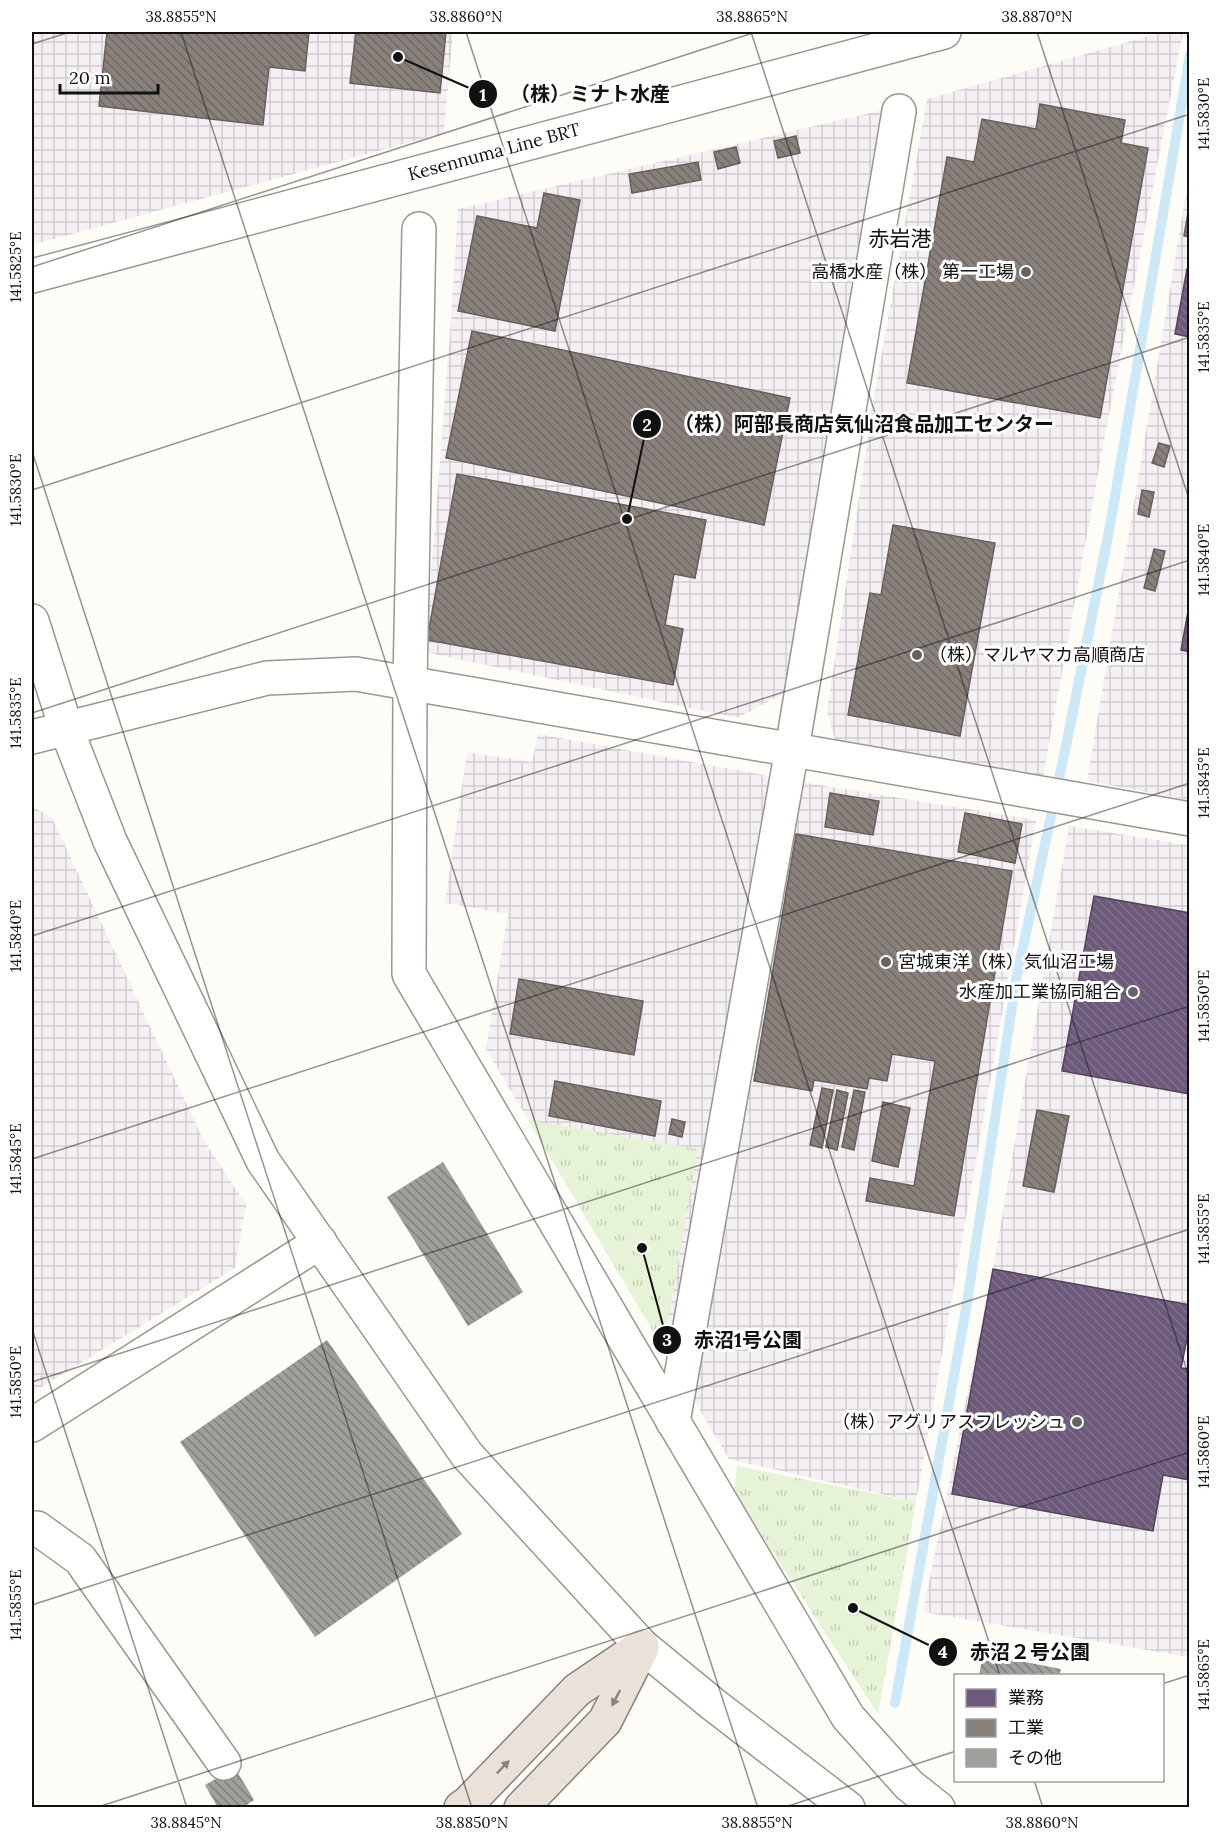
<svg xmlns="http://www.w3.org/2000/svg" width="1221" height="1839" viewBox="0 0 1221 1839" font-family="Lora,'Noto Sans JP',serif">
<defs>
<pattern id="industrial-grid" width="8" height="8" patternUnits="userSpaceOnUse" patternTransform="scale(1.5)"><rect width="8" height="8" fill="#f5f0f3"/><path d="M0 4h8M4 0v8" fill="none" stroke="#d1cdcf"/></pattern>
<pattern id="park-tufts" width="24" height="20" patternUnits="userSpaceOnUse" patternTransform="scale(1.5)"><rect width="24" height="20" fill="#e7f3d7"/><path d="M3 7l-1-3M5 7V3M7 7l1-3M15 17l-1-3M17 17v-4M19 17l1-3" fill="none" stroke="#c5cfb8"/></pattern>
<pattern id="offices-back-hatch" width="6" height="6" patternUnits="userSpaceOnUse" patternTransform="scale(1.5)"><rect width="6" height="6" fill="#6d597a"/><path d="M-1 5l2 2M0 0l6 6M5-1l2 2" fill="none" stroke="#80718a"/></pattern>
<pattern id="industry-back-hatch" width="6" height="6" patternUnits="userSpaceOnUse" patternTransform="scale(1.5)"><rect width="6" height="6" fill="#8a817c"/><path d="M-1 5l2 2M0 0l6 6M5-1l2 2" fill="none" stroke="#6f6864"/></pattern>
<pattern id="building-back-hatch" width="6" height="6" patternUnits="userSpaceOnUse" patternTransform="scale(1.5)"><rect width="6" height="6" fill="#a19f9c"/><path d="M-1 5l2 2M0 0l6 6M5-1l2 2" fill="none" stroke="#82807e"/></pattern>
</defs>
<rect width="100%" height="100%" fill="#fdfcf7"/>
<!-- industrial -->
<g fill="url(#industrial-grid)">
<polygon points="32,32 453,32 444,133 32,245"/>
<polygon points="1163,32 1183,32 1105,435 1043,777 837,746 827,712 874,397 927,99"/>
<polygon points="883,110 789,691 737,718 425,652 451,320 458,209"/>
<polygon points="1189,177 1189,800 1087,781"/>
<polygon points="538,734 819,785 1036,820 916,1502 729,1459 486,1049 508,914 445,903 467,752 532,762"/>
<polygon points="32,806 52,818 203,1139 246,1205 235,1268 32,1393"/>
<polygon points="1069,826 1189,845 1189,1657 923,1612 996,1252"/>
</g>
<!-- park -->
<g fill="url(#park-tufts)">
<polygon points="528,1120 698,1149 663,1348"/>
<polygon points="737,1466 916,1502 878,1714 734,1492"/>
</g>
<!-- offices -->
<g fill="url(#offices-back-hatch)" stroke="#51435a" stroke-width="1.5">
<polygon points="1187,269 1190,269 1190,337 1175,334"/>
<polygon points="1190,601 1190,652 1181,650"/>
<polygon points="1094,896 1190,913 1190,1094 1062,1071"/>
<polygon points="993,1269 1190,1305 1190,1324 1181,1368 1190,1369 1190,1480 1163,1475 1153,1531 952,1494"/>
</g>
<!-- industry -->
<g fill="url(#industry-back-hatch)" stroke="#665f5c" stroke-width="1.5">
<polygon points="107,32 309,32 305,71 269,67 263,125 99,106"/>
<polygon points="356,32 446,32 440,93 350,83"/>
<polygon points="1040,104 1125,120 1121,143 1148,148 1100,418 907,383 947,157 974,162 982,119 1036,129"/>
<polygon points="796,136 800,153 778,158 774,141"/>
<polygon points="736,147 740,163 718,169 714,152"/>
<polygon points="698,162 701,180 632,193 629,174"/>
<polygon points="544,193 580,200 555,331 458,311 477,216 537,228"/>
<polygon points="1190,201 1190,237 1184,236"/>
<polygon points="472,331 790,398 764,525 446,458"/>
<polygon points="1159,443 1170,446 1164,467 1152,463"/>
<polygon points="457,474 706,520 695,578 674,574 665,625 683,629 673,685 427,640"/>
<polygon points="1142,490 1154,492 1149,517 1138,514"/>
<polygon points="893,525 995,543 960,736 848,715 870,593 881,595"/>
<polygon points="1154,549 1165,551 1155,591 1144,588"/>
<polygon points="830,793 879,801 873,835 825,827"/>
<polygon points="965,813 1022,824 1015,863 958,852"/>
<polygon points="796,834 1012,871 954,1216 866,1201 870,1178 914,1186 935,1061 892,1054 887,1081 869,1078 867,1089 814,1080 812,1091 754,1081"/>
<polygon points="519,979 643,1001 634,1055 510,1034"/>
<polygon points="555,1081 661,1101 655,1136 549,1116"/>
<polygon points="822,1088 833,1090 822,1148 810,1145"/>
<polygon points="837,1090 848,1093 837,1150 826,1147"/>
<polygon points="854,1090 865,1092 854,1150 842,1147"/>
<polygon points="883,1102 910,1108 898,1167 872,1161"/>
<polygon points="1037,1110 1069,1116 1054,1192 1023,1186"/>
<polygon points="672,1119 685,1122 682,1137 669,1134"/>
</g>
<g fill="none" stroke-linecap="round" stroke-linejoin="round">
<!-- stream -->
<polyline stroke="#cde8f7" stroke-width="10" points="895,1703 966,1309 1016,980 1067,741 1110,526 1190,55"/>
</g>
<!-- building -->
<g fill="url(#building-back-hatch)">
<polygon points="443,1162 523,1292 468,1326 387,1197"/>
<polygon points="327,1340 462,1534 315,1637 180,1442"/>
<polygon points="983,1654 1061,1669 1059,1676 979,1676"/>
<polygon points="235,1768 254,1800 242,1808 218,1808 205,1785"/>
</g>
<g fill="none" stroke-linecap="round" stroke-linejoin="round">
<defs>
<g id="minor">
<polyline points="419,229 410,683 409,974 848,1717 909,1785 938,1808"/>
<polyline points="32,276 944,32"/>
<polyline points="32,621 66,728 110,841 263,1161 467,1455 642,1646 714,1705 848,1808"/>
<polyline points="32,737 267,678 356,674 1190,819"/>
<polyline points="673,1422 792,749 899,111"/>
<polyline points="32,1425 320,1242"/>
<polyline points="32,1528 37,1528 80,1559 224,1763"/>
</g>
<g id="highway">
<polyline points="461,1808 468,1803 577,1690 642,1646"/>
<polyline points="521,1808 605,1721 642,1648"/>
</g>
</defs>
<!-- minor casing -->
<use href="#minor" stroke="#979795" stroke-width="36"/>
<!-- highway casing -->
<use href="#highway" stroke="#858482" stroke-width="36"/>
<!-- minor -->
<use href="#minor" stroke="#fffffe" stroke-width="33"/>
<!-- highway -->
<use href="#highway" stroke="#eae1d8" stroke-width="33"/>
</g>
<!-- one-way arrows -->
<defs><path id="oneway-solid" d="M-6-.8H1V-3.2L6.5 0L1 3.2V.8H-6Z" transform="scale(1.5)"/></defs>
<g fill="#88837e">
<use href="#oneway-solid" transform="translate(616 1698) rotate(117)"/>
<use href="#oneway-solid" transform="translate(503 1767) rotate(-46)"/>
</g>
<!-- ticks -->
<path fill="none" stroke="#111" stroke-width="1.5" stroke-opacity="0.45" d="M181 32 758 1808M466 32 1000 1676M751 32 1190 1380M1037 32 1190 502M32 44 70 32M32 267 756 32M32 451 472 1808M32 490 1190 114M32 713 1190 337M32 936 1190 560M32 1159 1190 783M32 1329 187 1808M32 1382 1190 1006M32 1605 1190 1229M1162 1684 1190 1675M1034 1780 1043 1808M95 1808 1190 1452M782 1808 956 1751"/>
<!-- markers -->
<g fill="#646362" stroke="#fff" stroke-width="2">
<circle cx="1026" cy="272" r="6"/>
<circle cx="917" cy="655" r="6"/>
<circle cx="886" cy="962" r="6"/>
<circle cx="1133" cy="992" r="6"/>
<circle cx="1077" cy="1422" r="6"/>
</g>
<g text-anchor="middle" stroke-width="6" stroke-linejoin="round" paint-order="stroke">
<!-- street labels -->
<g font-size="18" fill="#111" stroke="#fff">
<text transform="translate(494 152) rotate(-15)" y="6">Kesennuma Line BRT</text>
</g>
<!-- poi labels -->
<g font-size="18" fill="#111" stroke="#fff" text-anchor="end">
<text x="1014" y="278">高橋水産（株） 第一工場</text>
<text x="929" y="661" text-anchor="start">（株）マルヤマカ高順商店</text>
<text x="898" y="968" text-anchor="start">宮城東洋（株）気仙沼工場</text>
<text x="1121" y="998">水産加工業協同組合</text>
<text x="1065" y="1428">（株）アグリアスフレッシュ</text>
</g>
<!-- quarter labels -->
<g font-size="21" fill="#111" stroke="#fff">
<text x="900" y="246">赤岩港</text>
</g>
</g>
<!-- callouts -->
<path fill="none" stroke="#111" stroke-width="2" d="M398 57L483 94M627 519L647 424M642 1248L667 1340M853 1608L943 1652"/>
<g fill="#111" stroke="#fff" stroke-width="2">
<circle cx="398" cy="57" r="6"/>
<circle cx="627" cy="519" r="6"/>
<circle cx="642" cy="1248" r="6"/>
<circle cx="853" cy="1608" r="6"/>
<circle cx="483" cy="94" r="15"/>
<circle cx="647" cy="424" r="15"/>
<circle cx="667" cy="1340" r="15"/>
<circle cx="943" cy="1652" r="15"/>
</g>
<g font-size="18" text-anchor="middle" font-weight="bold" fill="#fff">
<text x="483" y="101">1</text>
<text x="647" y="431">2</text>
<text x="667" y="1346">3</text>
<text x="943" y="1658">4</text>
</g>
<g font-size="20" text-anchor="middle" font-weight="bold" fill="#111" stroke="#fff" stroke-width="6" stroke-linejoin="round" paint-order="stroke">
<text x="590" y="101">（株）ミナト水産</text>
<text x="864" y="431">（株）阿部長商店気仙沼食品加工センター</text>
<text x="748" y="1347">赤沼1号公園</text>
<text x="1030" y="1659">赤沼２号公園</text>
</g>
<!-- border -->
<rect width="1221" height="1839" fill="none" stroke="#ffffff" stroke-width="66"/>
<!-- legend -->
<rect x="954" y="1674" width="210" height="108" fill="#ffffff" stroke="#a0a0a0" stroke-width="1.5"/>
<rect x="966" y="1689" width="30" height="18" fill="#6d597a" stroke="#a0a0a0" stroke-width="1.5"/>
<text x="1008" y="1704" font-size="18" fill="#111111">業務</text>
<rect x="966" y="1719" width="30" height="18" fill="#8a817c" stroke="#a0a0a0" stroke-width="1.5"/>
<text x="1008" y="1734" font-size="18" fill="#111111">工業</text>
<rect x="966" y="1749" width="30" height="18" fill="#a19f9c" stroke="#a0a0a0" stroke-width="1.5"/>
<text x="1008" y="1764" font-size="18" fill="#111111">その他</text>
<!-- scale -->
<path d="M60 84v9h98v-9" fill="none" stroke="#111111" stroke-width="3"/>
<text x="69" y="84" font-size="18" fill="#111111" stroke="#ffffff" stroke-width="4.5" paint-order="stroke">20 m</text>
<rect x="33" y="33" width="1155" height="1773" fill="none" stroke="#111" stroke-width="2"/>
<g font-size="15" text-anchor="middle" fill="#111">
<text x="181" y="22">38.8855°N</text>
<text x="466" y="22">38.8860°N</text>
<text x="752" y="22">38.8865°N</text>
<text x="1037" y="22">38.8870°N</text>
<text transform="translate(1204 114) rotate(-90)" y="5">141.5830°E</text>
<text transform="translate(16 267) rotate(-90)" y="5">141.5825°E</text>
<text transform="translate(1204 337) rotate(-90)" y="5">141.5835°E</text>
<text transform="translate(16 490) rotate(-90)" y="5">141.5830°E</text>
<text transform="translate(1204 560) rotate(-90)" y="5">141.5840°E</text>
<text transform="translate(16 713) rotate(-90)" y="5">141.5835°E</text>
<text transform="translate(1204 783) rotate(-90)" y="5">141.5845°E</text>
<text transform="translate(16 936) rotate(-90)" y="5">141.5840°E</text>
<text transform="translate(1204 1006) rotate(-90)" y="5">141.5850°E</text>
<text transform="translate(16 1159) rotate(-90)" y="5">141.5845°E</text>
<text transform="translate(1204 1229) rotate(-90)" y="5">141.5855°E</text>
<text transform="translate(16 1382) rotate(-90)" y="5">141.5850°E</text>
<text transform="translate(1204 1452) rotate(-90)" y="5">141.5860°E</text>
<text transform="translate(16 1605) rotate(-90)" y="5">141.5855°E</text>
<text transform="translate(1204 1675) rotate(-90)" y="5">141.5865°E</text>
<text x="186" y="1828">38.8845°N</text>
<text x="472" y="1828">38.8850°N</text>
<text x="757" y="1828">38.8855°N</text>
<text x="1042" y="1828">38.8860°N</text>
</g>
</svg>
